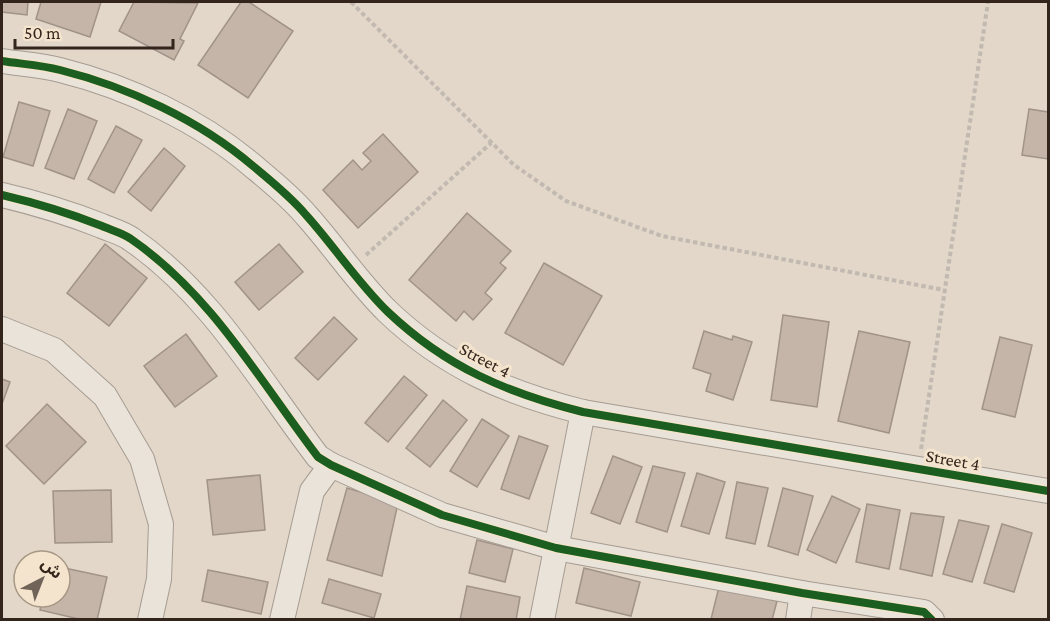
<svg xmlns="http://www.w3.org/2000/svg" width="1050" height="621" viewBox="0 0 1050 621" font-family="'Crimson Pro','Noto Sans Arabic',serif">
<rect width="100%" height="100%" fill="#e2d7c8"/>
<!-- building -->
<g fill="#c5b5a9" stroke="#a19388" stroke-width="1.5">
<polygon points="2,2 28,2 27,15 2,12"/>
<polygon points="41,2 101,2 90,37 36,19"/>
<polygon points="134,2 198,3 180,39 184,41 174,60 119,31"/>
<polygon points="241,2 249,2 293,31 248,98 198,65"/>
<polygon points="19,102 50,111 33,166 3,157"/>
<polygon points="68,109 97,121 74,179 45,168"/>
<polygon points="1029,109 1048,112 1048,159 1022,155"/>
<polygon points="116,126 142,140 114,193 88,179"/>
<polygon points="383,134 418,172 358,228 323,190 353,160 362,170 371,161 363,153"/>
<polygon points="164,148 185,166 151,211 128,192"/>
<polygon points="467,213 511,251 500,263 506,268 485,293 492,299 473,320 464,311 456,321 409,280"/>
<polygon points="105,244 147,278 109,326 67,293"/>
<polygon points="279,244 303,272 259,310 235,282"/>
<polygon points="544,263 602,296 563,365 505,333"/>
<polygon points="783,315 829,322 817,407 771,400"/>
<polygon points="334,317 357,339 318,380 295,358"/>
<polygon points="704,331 732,340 733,336 752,342 733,400 706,391 711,374 693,368"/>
<polygon points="859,331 910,342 889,433 838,421"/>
<polygon points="186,334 217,376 175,407 144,366"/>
<polygon points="1000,337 1032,345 1015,417 982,409"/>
<polygon points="404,376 427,395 388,442 365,423"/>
<polygon points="2,379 10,382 2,404"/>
<polygon points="443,400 467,420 430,467 406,448"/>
<polygon points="47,404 86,442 44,484 6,446"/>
<polygon points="482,419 509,436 477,487 450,471"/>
<polygon points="519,436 548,446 529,499 501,489"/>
<polygon points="613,456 642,467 620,524 591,513"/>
<polygon points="653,466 685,473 667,532 636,522"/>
<polygon points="697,473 725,482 709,534 681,526"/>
<polygon points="260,475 265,530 213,535 207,480"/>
<polygon points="737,482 768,488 755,544 726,538"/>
<polygon points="347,488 398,503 382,576 327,560"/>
<polygon points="783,488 813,496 798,555 768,546"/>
<polygon points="111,490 112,542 55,543 53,491"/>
<polygon points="832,496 860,509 836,563 807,550"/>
<polygon points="867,504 900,510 889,569 856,562"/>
<polygon points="911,513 944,517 932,576 900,569"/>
<polygon points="959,520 989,526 972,582 943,574"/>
<polygon points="1002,524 1032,533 1014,592 984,583"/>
<polygon points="477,540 513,549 505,582 469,573"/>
<polygon points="60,567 107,577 97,620 83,620 40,610 43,597 60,597"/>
<polygon points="584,568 640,582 631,616 576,603"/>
<polygon points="208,570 268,582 261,614 202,601"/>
<polygon points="329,579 381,594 374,618 322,603"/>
<polygon points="467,586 520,597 516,620 460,620"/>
<polygon points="719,587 777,601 772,620 711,619"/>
</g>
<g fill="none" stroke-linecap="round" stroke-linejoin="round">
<defs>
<g id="minor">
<path d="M2 61C21 64 41 65 60 70 128 87 199 120 253 166 271 181 291 197 306 215 334 246 358 283 388 312 446 367 507 393 583 412L1048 491"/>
<path d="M2 195C36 203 69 213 102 226 111 230 123 233 131 239 211 294 260 381 318 457L331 465 442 515 556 548 802 593 924 612 932 620"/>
<polyline points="2,329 54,350 105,396 142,459 161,524 159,579 150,620"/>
<polyline points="282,620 312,491 331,465"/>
<polyline points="542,620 583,412"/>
<polyline points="798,620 802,593"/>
</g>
</defs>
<!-- minor casing -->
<use href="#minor" stroke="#a69c92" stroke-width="26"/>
<!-- path -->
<g stroke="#c2bab1" stroke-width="4" stroke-dasharray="4.5 3" stroke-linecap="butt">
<polyline points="351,2 514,165 566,201 662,236 944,290"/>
<polyline points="366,255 491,143"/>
<polyline points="921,449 988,2"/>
</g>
<!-- minor -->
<use href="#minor" stroke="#e9e3da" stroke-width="24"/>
<defs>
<g id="cycleway">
<path d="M2 61C21 64 41 65 60 70 128 87 199 120 253 166 271 181 291 197 306 215 334 246 358 283 388 312 446 367 507 393 583 412L1048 491"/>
<path d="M2 195C36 203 69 213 102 226 111 230 123 233 131 239 211 294 260 381 318 457L331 465 442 515 556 548 802 593 924 612 932 620"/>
</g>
</defs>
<!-- cycleway casing -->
<use href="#cycleway" stroke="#f4e4cd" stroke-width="11"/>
<!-- cycleway -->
<use href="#cycleway" stroke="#1b5e20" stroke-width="8"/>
</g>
<g text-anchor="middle" stroke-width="6" stroke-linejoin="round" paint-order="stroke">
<!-- street labels -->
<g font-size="18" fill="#33251c" stroke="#f4e4cd">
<text transform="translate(485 360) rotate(28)" y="6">Street 4</text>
<text transform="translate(953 460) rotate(10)" y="6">Street 4</text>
</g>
</g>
<!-- border -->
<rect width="1050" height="621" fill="none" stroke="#33251c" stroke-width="6"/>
<!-- north arrow -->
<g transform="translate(42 579) rotate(42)"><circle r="28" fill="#f4e4cd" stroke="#a79886" stroke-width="1.5"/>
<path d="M0-4.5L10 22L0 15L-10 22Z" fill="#706358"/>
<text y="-9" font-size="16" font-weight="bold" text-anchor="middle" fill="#33251c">ش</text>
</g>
<!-- scale -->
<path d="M15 39v9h158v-9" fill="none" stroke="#33251c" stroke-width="3"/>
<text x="24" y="39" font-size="18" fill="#33251c" stroke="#f4e4cd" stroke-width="4.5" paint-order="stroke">50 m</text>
</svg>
